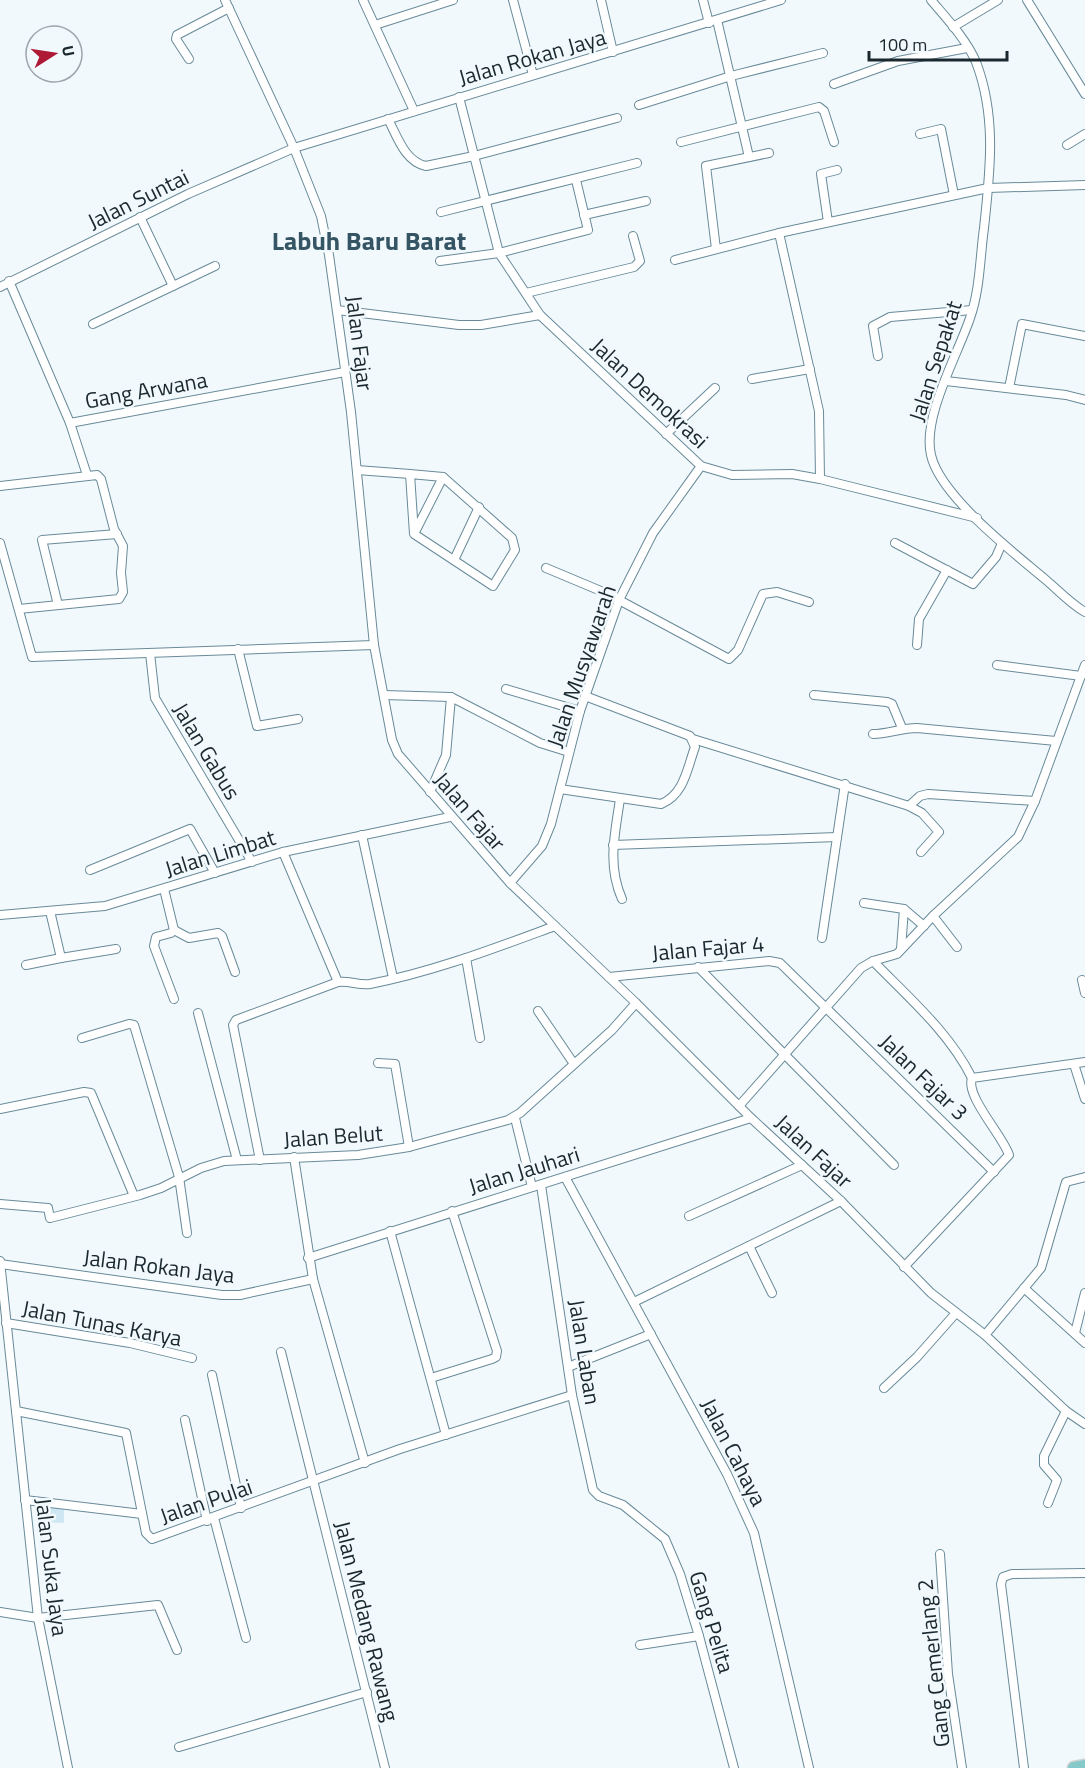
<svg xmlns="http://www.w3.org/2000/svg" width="1085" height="1768" viewBox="0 0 1085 1768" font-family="'Titillium Web',sans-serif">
<rect width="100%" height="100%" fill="#f2f9fd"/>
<!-- green -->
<polygon fill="#cee7f3" points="37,1505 64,1506 64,1523 37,1522"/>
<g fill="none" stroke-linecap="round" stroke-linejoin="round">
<defs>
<g id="street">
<polyline points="225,0 294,148 321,216 329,255 351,412 374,645 392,740 398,754 510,883 636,1003 751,1118 841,1201 931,1293 985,1335 1066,1411 1085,1424"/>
<polyline points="363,0 414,111"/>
<polyline points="513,0 533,75"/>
<polyline points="601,0 613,52"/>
<polyline points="703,0 709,23"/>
<path d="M931 0C947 19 966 39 976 62 997 117 990 172 984 228 980 257 980 290 970 318 958 354 922 417 931 455 940 496 1014 553 1046 580 1059 591 1071 604 1085 612"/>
<polyline points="1027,0 1085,94"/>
<polyline points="717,20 749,157"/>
<polyline points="375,25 453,0"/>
<polyline points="953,27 998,0"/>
<polyline points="189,59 176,39 177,35 229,8"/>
<polyline points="834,84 898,61 967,48"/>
<polyline points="459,97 499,253 540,315 701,466 732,475 792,474 820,479 977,518"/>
<polyline points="639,105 731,76 823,53"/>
<path d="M388 119C397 136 405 162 426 166L474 156 617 118"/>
<polyline points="920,134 941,129 954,195"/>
<polyline points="681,142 819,107 824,111 834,142"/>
<polyline points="1067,145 1085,134"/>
<polyline points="441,212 637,163"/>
<polyline points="584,215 646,201"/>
<polyline points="828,222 821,174 837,170"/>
<polyline points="779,233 819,411 820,479"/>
<polyline points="716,249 706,166 769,153"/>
<polyline points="675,260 779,233 988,188 1085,185"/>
<polyline points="440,261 499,253 588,230 576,180"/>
<polyline points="9,281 70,423 345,372"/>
<polyline points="173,286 215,266"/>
<polyline points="0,287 188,194 294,148 781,0"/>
<polyline points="526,293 634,267 640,261 633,236"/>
<polyline points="337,310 459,325 481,325 540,315"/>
<polyline points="93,324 173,286 140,217"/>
<polyline points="878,356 873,326 890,317 972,310"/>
<polyline points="752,379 810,369"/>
<polyline points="946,381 1066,395 1085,400"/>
<polyline points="1009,388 1022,324 1085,336"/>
<polyline points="70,423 87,475"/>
<polyline points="666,434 715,388"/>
<polyline points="357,470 410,474 414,534 493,586 515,550 512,538 443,477 410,474"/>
<polyline points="0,486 97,475 101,479 114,529 123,546 121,573 123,592 119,599 19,609"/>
<polyline points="415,532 443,477"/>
<polyline points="0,543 32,657 374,645"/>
<polyline points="895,543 973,584 996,557 1002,543"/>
<polyline points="454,560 479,507"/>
<polyline points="546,568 620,599"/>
<polyline points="619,600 729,659 738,650 763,594 777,592 809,602"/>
<polyline points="58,605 42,540 117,534"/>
<polyline points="917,645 919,619 947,570"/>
<polyline points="238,649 257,726 298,719"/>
<polyline points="150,653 155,698 252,862"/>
<polyline points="997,665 1081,676"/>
<polyline points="506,689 580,711"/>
<polyline points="384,695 451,697 540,743 569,752"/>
<polyline points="814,695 887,702 892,704 902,728"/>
<path d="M873 734C888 734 901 728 917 728L1056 741"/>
<polyline points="693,739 909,806"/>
<path d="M560 789 661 804C684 795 687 769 695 747L690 736 585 696"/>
<polyline points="430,792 446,755 451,697"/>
<path d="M620 799C615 834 607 865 622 899"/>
<polyline points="362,835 393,978"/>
<polyline points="613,845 837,837"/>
<polyline points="283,852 338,982"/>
<polyline points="921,852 939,832 922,813 909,806 920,796 928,794 1035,801"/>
<polyline points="90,870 190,829 215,873"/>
<polyline points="510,883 542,846 551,824 580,711 619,600 653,533 701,466"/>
<polyline points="164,889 174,930 171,933 156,937 154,946 174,999"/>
<polyline points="864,903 904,909 924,926"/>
<polyline points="50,911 61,958 116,949"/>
<polyline points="0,915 105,906 283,852 450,817"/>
<polyline points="933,916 957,947"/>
<polyline points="174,930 189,938 218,933 222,936 235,972"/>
<polyline points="822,938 845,784"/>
<polyline points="901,949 904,909"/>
<polyline points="466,958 480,1038"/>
<path d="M873 961C908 997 949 1032 972 1078"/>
<polyline points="26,965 61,958"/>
<polyline points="698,967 894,1165"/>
<polyline points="609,977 769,961 780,963 994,1172"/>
<polyline points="1082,980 1085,993"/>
<polyline points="538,1011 574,1064"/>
<polyline points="198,1013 237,1160"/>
<polyline points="82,1038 129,1024 134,1025 179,1177 187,1233"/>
<polyline points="378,1063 395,1064 409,1147"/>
<polyline points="1074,1064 1085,1099"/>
<polyline points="739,1106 861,968 873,961 897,954 933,916 1018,837 1035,801 1085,665"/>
<polyline points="0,1109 84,1092 91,1093 134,1196"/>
<polyline points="515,1118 532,1187"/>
<polyline points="294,1157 313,1279 365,1463"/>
<path d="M260 1160 233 1025 236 1020 338 982C349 980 359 986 370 984 433 972 495 948 555 926"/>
<polyline points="565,1177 727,1474 754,1533 809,1768"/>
<polyline points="541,1185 572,1395 593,1490 599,1496 623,1505 665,1539 680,1574 699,1636 734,1768"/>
<polyline points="0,1204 48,1208 50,1218 140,1195 161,1188 201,1168 224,1161 358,1155 409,1147 508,1120 520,1113 612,1030 636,1003"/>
<polyline points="689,1216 802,1165"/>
<polyline points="390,1231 446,1435"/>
<polyline points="749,1246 772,1293"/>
<polyline points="308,1258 751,1118"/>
<polyline points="0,1261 38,1618 68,1768"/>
<polyline points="0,1264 222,1295 240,1295 313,1279"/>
<path d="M904 1267 1009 1155C1003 1136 965 1096 972 1078L1085 1062"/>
<polyline points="1024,1288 1085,1343"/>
<polyline points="634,1302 841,1201"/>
<polyline points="6,1323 130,1343 192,1358"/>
<polyline points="1075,1333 1085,1293"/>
<polyline points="985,1335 1041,1268 1066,1182 1085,1177"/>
<polyline points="281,1352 385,1768"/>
<polyline points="568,1367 651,1334"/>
<polyline points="212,1375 241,1508"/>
<polyline points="431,1378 492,1359 496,1357 497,1351 452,1211"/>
<polyline points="884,1388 917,1357 956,1313"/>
<polyline points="16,1411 126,1433 146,1533 152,1539 400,1449 572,1395"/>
<polyline points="185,1420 207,1521"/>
<polyline points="25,1500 142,1514"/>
<polyline points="1048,1503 1057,1480 1044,1465 1044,1456 1066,1411"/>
<polyline points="214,1518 246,1638"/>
<polyline points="940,1554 948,1674 962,1768"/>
<polyline points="0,1612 38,1618 158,1605 177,1650"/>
<polyline points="640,1645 699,1636"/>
<polyline points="179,1747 367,1692"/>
<polyline points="1024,1768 1001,1584 1003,1577 1012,1574 1085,1573"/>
</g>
<polyline id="primary" points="1074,1768 1085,1766"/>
</defs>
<!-- street casing -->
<use href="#street" stroke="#688a99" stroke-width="10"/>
<!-- primary casing -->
<use href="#primary" stroke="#d1d4d5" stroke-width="15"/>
<!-- street -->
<use href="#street" stroke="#fff" stroke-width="8"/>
<!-- primary -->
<use href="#primary" stroke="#85c9cb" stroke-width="12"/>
</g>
<g text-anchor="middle" stroke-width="5" stroke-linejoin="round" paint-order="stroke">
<!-- street labels -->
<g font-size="22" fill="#1a282f" stroke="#f2f9fd">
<text transform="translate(532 57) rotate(-16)" y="8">Jalan Rokan Jaya</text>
<text transform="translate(138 199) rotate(-26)" y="8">Jalan Suntai</text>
<text transform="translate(360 343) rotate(83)" y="8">Jalan Fajar</text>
<text transform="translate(935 361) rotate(-72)" y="8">Jalan Sepakat</text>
<text transform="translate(146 390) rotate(-10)" y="8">Gang Arwana</text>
<text transform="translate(650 393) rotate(43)" y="8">Jalan Demokrasi</text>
<text transform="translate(581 666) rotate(-71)" y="8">Jalan Musyawarah</text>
<text transform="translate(207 751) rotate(59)" y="8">Jalan Gabus</text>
<text transform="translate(470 811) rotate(49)" y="8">Jalan Fajar</text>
<text transform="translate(220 853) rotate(-17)" y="8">Jalan Limbat</text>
<text transform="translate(708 948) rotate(-5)" y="8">Jalan Fajar 4</text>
<text transform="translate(924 1077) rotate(44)" y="8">Jalan Fajar 3</text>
<text transform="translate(333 1136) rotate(-4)" y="8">Jalan Belut</text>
<text transform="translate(814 1151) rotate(43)" y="8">Jalan Fajar</text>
<text transform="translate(524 1170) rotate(-17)" y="8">Jalan Jauhari</text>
<text transform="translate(159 1266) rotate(7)" y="8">Jalan Rokan Jaya</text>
<text transform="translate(102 1323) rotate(11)" y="8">Jalan Tunas Karya</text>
<text transform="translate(585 1352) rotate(81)" y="8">Jalan Laban</text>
<text transform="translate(734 1452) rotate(63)" y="8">Jalan Cahaya</text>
<text transform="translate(206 1501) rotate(-19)" y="8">Jalan Pulai</text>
<text transform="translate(52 1567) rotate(83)" y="8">Jalan Suka Jaya</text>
<text transform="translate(367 1621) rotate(76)" y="8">Jalan Medang Rawang</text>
<text transform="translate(712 1622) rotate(73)" y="8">Gang Pelita</text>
<text transform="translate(933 1663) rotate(-96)" y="8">Gang Cemerlang 2</text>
</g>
<!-- quarter labels -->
<g font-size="26" font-weight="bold" fill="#355564" stroke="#f2f9fd">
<text x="369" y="250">Labuh Baru Barat</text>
</g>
</g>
<!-- north arrow -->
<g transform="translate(54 54) rotate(78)"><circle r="28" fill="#f2f9fd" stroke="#9ca5ab" stroke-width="1.5"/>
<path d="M0-4.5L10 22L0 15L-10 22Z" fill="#ae1a36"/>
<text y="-9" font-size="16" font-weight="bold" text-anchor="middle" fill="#1a282f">U</text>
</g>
<!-- scale -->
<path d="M869 51v9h138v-9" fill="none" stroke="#1a282f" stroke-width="3"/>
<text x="878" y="51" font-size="18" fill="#1a282f" stroke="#f2f9fd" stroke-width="4.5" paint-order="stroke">100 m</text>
</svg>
